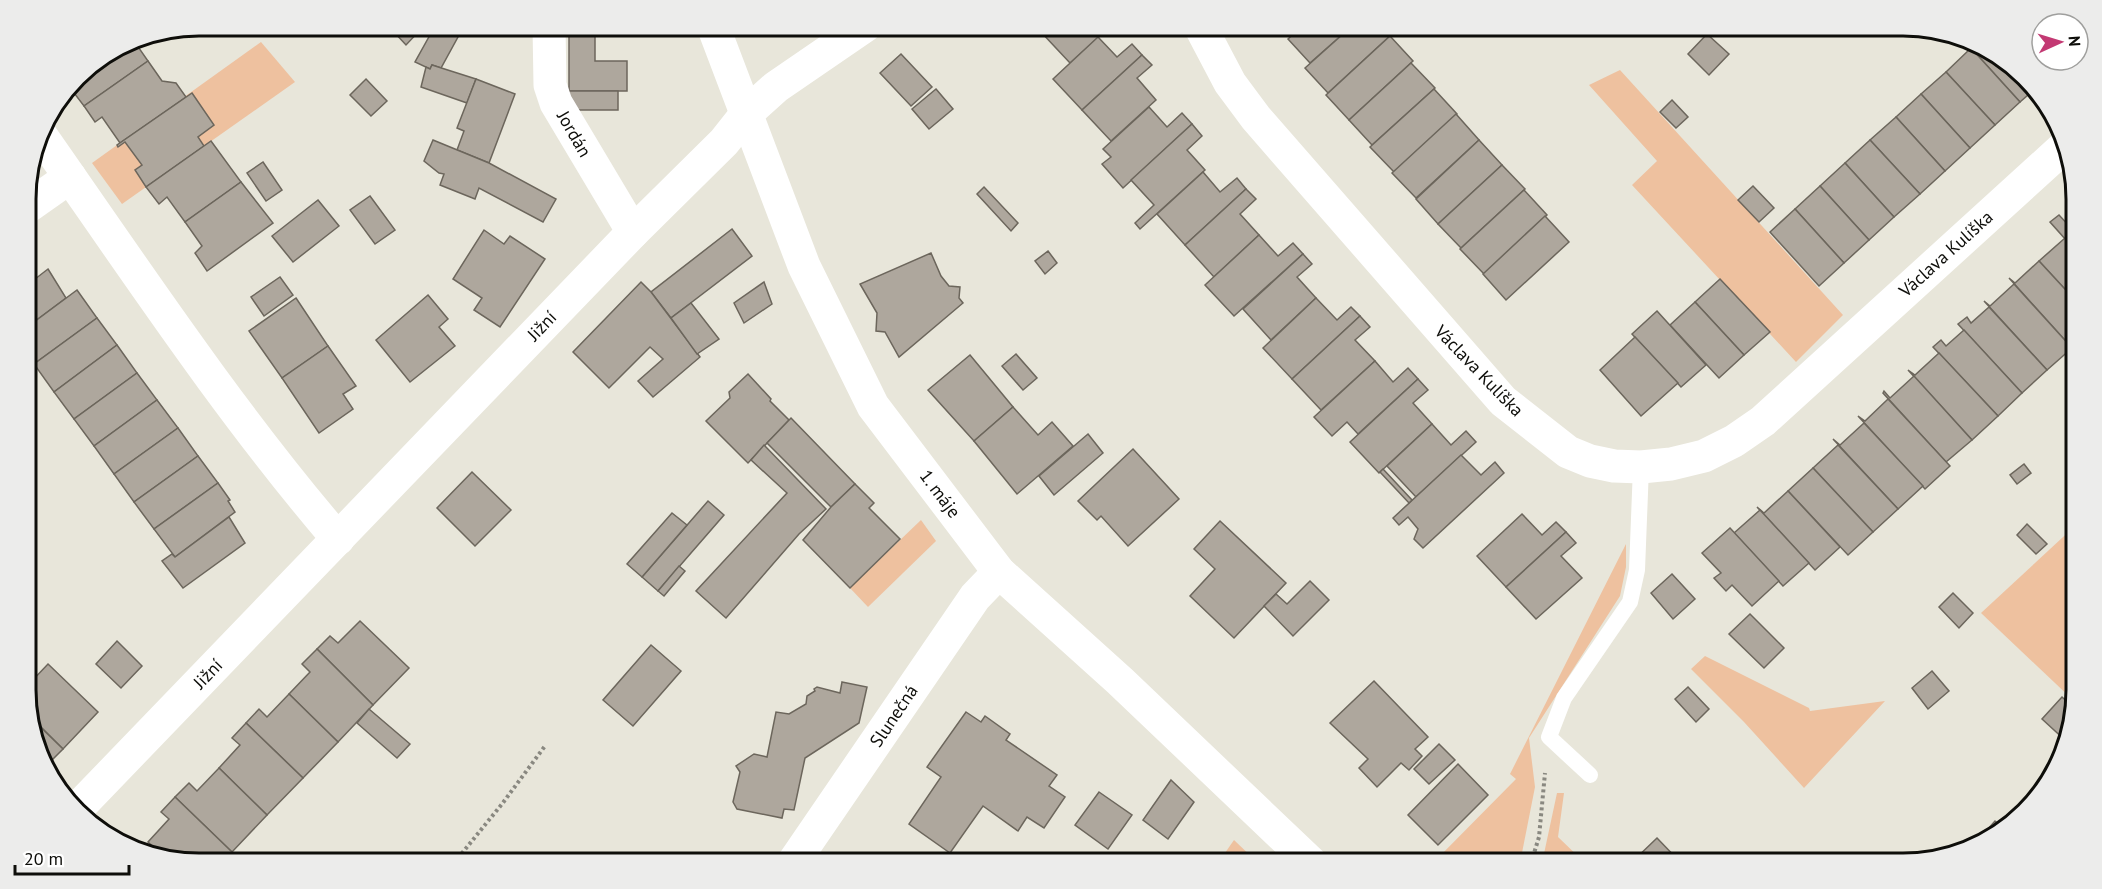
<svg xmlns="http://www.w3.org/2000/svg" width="2102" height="889" viewBox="0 0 2102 889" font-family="'PT Sans',sans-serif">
<rect width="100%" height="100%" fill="#e8e6da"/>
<!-- green -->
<g fill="#eec19f">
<polygon points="261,42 295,82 122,204 92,163"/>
<polygon points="1620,70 1843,315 1796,362 1632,185 1657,161 1589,85"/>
<polygon points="921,520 936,541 868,607 850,588"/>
<polygon points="2076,525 2076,690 2074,701 1981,613"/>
<polygon points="1626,544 1626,567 1620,596 1529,738 1535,787 1520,863 1433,863 1516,779 1510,774"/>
<polygon points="1705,656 1809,708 1810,711 1885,701 1804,788 1744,722 1691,669"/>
<polygon points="1557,793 1564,793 1558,837 1585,863 1542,863"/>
<polygon points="1234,840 1258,863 1218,863"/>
</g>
<!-- building -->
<g fill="#aea79d" stroke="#6c665c" stroke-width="1.5">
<polygon points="400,26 421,26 423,27 406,45 394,32"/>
<polygon points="435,26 464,26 441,68 432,65 430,69 415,62"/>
<polygon points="569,26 595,26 595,61 627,61 627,91 569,91"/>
<polygon points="1048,26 1111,26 1070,63 1041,32"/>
<polygon points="1284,26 1302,26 1292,34"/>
<polygon points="1302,26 1352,26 1310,63 1288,39"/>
<polygon points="1352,26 1384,26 1392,34 1328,93 1305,68"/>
<polygon points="1707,34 1729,54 1709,75 1688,54"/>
<polygon points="1390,36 1413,61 1349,120 1326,95"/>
<polygon points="1098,37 1117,57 1132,44 1142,55 1082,110 1053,79"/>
<polygon points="135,38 134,41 148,61 84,106 71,89 79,83 76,79 84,69"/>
<polygon points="1974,43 2035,89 2020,102 1970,47"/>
<polygon points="1971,48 2020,102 1995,125 1946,72"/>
<polygon points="901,54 932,87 911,106 880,73"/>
<polygon points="1142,55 1152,65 1137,78 1156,100 1111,141 1082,110"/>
<polygon points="148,61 162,81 176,83 186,97 120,143 102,117 95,122 84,106"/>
<polygon points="1411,63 1435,88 1372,145 1349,120"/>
<polygon points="432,65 476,79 467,103 421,87 426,67 430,69"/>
<polygon points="1946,72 1995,125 1970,148 1921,94"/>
<polygon points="366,79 387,101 371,116 350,95"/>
<polygon points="476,79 515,94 489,163 457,150 464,131 457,128"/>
<polygon points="936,89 953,109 929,129 912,109"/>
<polygon points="1434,89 1457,114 1394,172 1370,147"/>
<rect x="569" y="91" width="49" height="19"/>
<polygon points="192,93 214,125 198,137 204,146 146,187 135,170 142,165 125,142 118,147 117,145"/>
<polygon points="1921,94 1970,148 1945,171 1896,117"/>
<polygon points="1672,100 1688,117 1676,128 1660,112"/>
<polygon points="1149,107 1167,127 1182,113 1192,124 1123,188 1102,164 1111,157 1103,149"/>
<polygon points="1456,114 1479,140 1416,198 1392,173"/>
<polygon points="1896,117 1945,171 1920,194 1870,140"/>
<polygon points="1192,124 1202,136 1187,150 1205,170 1140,229 1135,223 1154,205 1131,180"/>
<polygon points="433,140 489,163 556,199 543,222 479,188 475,199 440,185 444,174 439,173 424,161"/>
<polygon points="1479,140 1502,165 1438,224 1416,199"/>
<polygon points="1870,140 1920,194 1894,217 1845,163"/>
<polygon points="211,141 241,182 185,222 167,197 159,204 146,187"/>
<polygon points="263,162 282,190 266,201 247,173"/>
<polygon points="1845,163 1894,217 1869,240 1820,186"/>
<polygon points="1502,165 1525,189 1461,248 1438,224"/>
<polygon points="1203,172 1220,192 1237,178 1246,189 1185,245 1157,214"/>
<polygon points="241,182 273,223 207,271 195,253 202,246 185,222"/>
<polygon points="1753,186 1774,208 1759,222 1738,200"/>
<polygon points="1820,186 1869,240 1844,263 1795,209"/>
<polygon points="984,187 1018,223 1011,231 977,194"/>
<polygon points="1246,189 1256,199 1240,214 1259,235 1214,277 1185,245"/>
<polygon points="1524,190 1547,215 1484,274 1460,249"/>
<polygon points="370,196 395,230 375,244 350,210"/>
<polygon points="318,200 339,226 293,262 272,236"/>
<polygon points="1795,209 1844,263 1819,286 1770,232"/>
<polygon points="2059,215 2072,229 2075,226 2075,250 2050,222"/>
<polygon points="1545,216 1569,242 1506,300 1483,274"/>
<polygon points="732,229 752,256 671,318 651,292"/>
<polygon points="484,230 504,244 510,236 545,259 500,327 474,310 482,298 453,279"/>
<polygon points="1259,235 1278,256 1293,243 1303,254 1234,316 1205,285"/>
<polygon points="2065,238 2075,250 2075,300 2039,261"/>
<polygon points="1048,251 1057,263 1045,274 1035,261"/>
<polygon points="931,253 941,276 949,286 960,287 959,298 963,303 899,357 885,332 876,331 877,313 860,284"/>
<polygon points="1303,254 1312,264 1297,277 1316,298 1271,340 1243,309"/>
<polygon points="2039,261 2075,300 2075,345 2072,348 2009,278 2015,283"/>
<polygon points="48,269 66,298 26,328 26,286"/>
<polygon points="280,277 293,295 264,316 251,297"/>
<polygon points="1720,279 1770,332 1744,355 1695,302"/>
<polygon points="641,282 651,292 700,357 653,397 638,381 663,359 650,347 609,388 573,352"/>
<polygon points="764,282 772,304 744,323 734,303"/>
<polygon points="2014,284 2072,348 2047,370 1984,301 1990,306"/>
<polygon points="77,290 97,318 34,364 26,354 26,328"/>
<polygon points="428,295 448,319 439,327 455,346 410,382 376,340"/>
<polygon points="296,298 328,346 282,378 249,331"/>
<polygon points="1316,298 1337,320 1351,307 1360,316 1292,379 1263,348"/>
<polygon points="1695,302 1744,355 1719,378 1670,325"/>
<polygon points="691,303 719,339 697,354 671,318"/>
<polygon points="1989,307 2047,370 2022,393 1958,324 1967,317 1971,323"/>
<polygon points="1657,311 1706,365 1681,387 1632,334"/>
<polygon points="1360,316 1370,327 1355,340 1375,361 1321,410 1292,379"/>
<polygon points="97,318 117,345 54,392 34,364"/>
<polygon points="1964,330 2022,393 1998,416 1933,347 1941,340 1946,346"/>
<polygon points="1635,337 1678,383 1641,416 1600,370"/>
<polygon points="117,345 137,373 74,419 54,392"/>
<polygon points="328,346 356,386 343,394 353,409 319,433 282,378"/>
<polygon points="1939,353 1998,416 1972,440 1908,370 1915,375"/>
<polygon points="1016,354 1037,378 1023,390 1002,366"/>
<polygon points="970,355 1013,407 974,441 928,390"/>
<polygon points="1375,361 1393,382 1408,368 1418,379 1358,434 1347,422 1332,436 1314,417"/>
<polygon points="137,373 157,400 94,446 74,419"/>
<polygon points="748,374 771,399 770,401 789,420 748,463 706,421 730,398 729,392"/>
<polygon points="1914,376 1972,440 1946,462 1883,393 1884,391 1890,398"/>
<polygon points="1418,379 1428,390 1413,403 1432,424 1379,473 1350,442"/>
<polygon points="1888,399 1950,466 1925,489 1858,416 1865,421"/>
<polygon points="157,400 178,428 114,474 94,446"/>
<polygon points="1013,407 1038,435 1052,422 1073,446 1017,494 974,441"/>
<polygon points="791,418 855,484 831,507 767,443"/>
<polygon points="1864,423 1923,486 1898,509 1833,439 1840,445"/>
<polygon points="1432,424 1451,445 1466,431 1476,442 1416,497 1387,466"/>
<polygon points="178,428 198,456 134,502 114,474"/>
<polygon points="1088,434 1103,453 1054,495 1039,476"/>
<polygon points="764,445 826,509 799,534 726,618 696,591 787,493 751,460"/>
<polygon points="1838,445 1898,509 1873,532 1813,468"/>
<polygon points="1133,449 1179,499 1128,546 1101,516 1097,520 1078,501"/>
<polygon points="1461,455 1481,475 1495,462 1504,473 1423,548 1414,539 1418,529 1408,517 1399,525 1393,518"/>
<polygon points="198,456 218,483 154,529 134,502"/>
<polygon points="2024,464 2031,473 2017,484 2010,475"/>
<polygon points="1813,468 1873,532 1848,555 1788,491"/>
<polygon points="1383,469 1412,500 1409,503 1380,472"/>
<polygon points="472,472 511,510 475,546 437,508"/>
<polygon points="218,483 230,500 228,501 235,512 175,557 154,529"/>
<polygon points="855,484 874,503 869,508 900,539 850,588 803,540 831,507"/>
<polygon points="1788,491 1840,547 1815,570 1757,507 1764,513"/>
<polygon points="708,501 724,515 658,591 642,577"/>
<polygon points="1760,510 1809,563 1783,586 1734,533"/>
<polygon points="672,513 687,525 642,577 627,564"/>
<polygon points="1522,514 1542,535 1556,522 1566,532 1506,587 1477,556"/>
<polygon points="229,517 245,543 183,588 162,561 172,554 175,557"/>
<polygon points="1220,521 1286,583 1234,638 1190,596 1215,569 1194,549"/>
<polygon points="2027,524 2047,544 2036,554 2017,535"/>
<polygon points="1730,528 1779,581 1752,606 1732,585 1726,591 1714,578 1721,573 1702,553"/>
<polygon points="1566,532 1576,543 1561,556 1582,578 1536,619 1506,587"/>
<polygon points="679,566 685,571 664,596 658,591"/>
<polygon points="1672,574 1695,599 1673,619 1651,593"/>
<polygon points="1310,581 1329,600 1293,636 1264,606 1276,594 1287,604"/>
<polygon points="1953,593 1973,613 1959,628 1939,607"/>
<polygon points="1750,614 1784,648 1764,668 1729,634"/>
<polygon points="360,621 409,668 373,705 317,649 330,636 338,643"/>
<polygon points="117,641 142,666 121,688 96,664"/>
<polygon points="651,645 681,671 633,726 603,700"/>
<polygon points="317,649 373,705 338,742 289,694 310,672 302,664"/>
<polygon points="48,664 98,712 63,749 27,713 27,697 36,688 30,683"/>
<polygon points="1932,671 1949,691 1928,709 1912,688"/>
<polygon points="1374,681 1428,737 1415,749 1422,756 1409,770 1401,763 1377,787 1359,768 1368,759 1330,723"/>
<polygon points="842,682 867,687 859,723 805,758 794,810 784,809 782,818 737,809 733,802 740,772 736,766 754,754 767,757 776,712 789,714 806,704 807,696 815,691 814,689 817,687 840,693"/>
<polygon points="1688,687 1709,709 1696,722 1675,699"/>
<polygon points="289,694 338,742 303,778 246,723 259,709 267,717"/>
<polygon points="2062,697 2073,707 2066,741 2042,719"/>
<polygon points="369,709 410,744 397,758 357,723"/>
<polygon points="966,712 981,722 985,716 1010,734 1006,740 1057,775 1049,786 1065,797 1044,828 1027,817 1018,831 983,806 950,853 909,824 941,777 927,767"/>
<polygon points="29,716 63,749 48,764"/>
<polygon points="246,723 303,778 267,815 219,768 240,745 232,738"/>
<polygon points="1439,744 1455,760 1429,784 1414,769"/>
<polygon points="1458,764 1488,795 1438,845 1408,815"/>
<polygon points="219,768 267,815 232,852 175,797 189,783 197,791"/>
<polygon points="1171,780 1194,802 1168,839 1143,820"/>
<polygon points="1099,792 1132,815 1108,849 1075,825"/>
<polygon points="175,797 232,852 221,863 199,864 163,856 148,842 169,819 161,812"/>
<polygon points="1995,821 2004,829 1979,839"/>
<polygon points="1657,838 1681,863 1631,863"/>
<polygon points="664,854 678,863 657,863"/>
<polygon points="1777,855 1786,863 1769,863"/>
</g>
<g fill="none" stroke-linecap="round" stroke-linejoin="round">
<!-- path -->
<g stroke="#898880" stroke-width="4" stroke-dasharray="3 3" stroke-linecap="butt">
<polyline points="454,863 502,804 545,746"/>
<polyline points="1531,863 1539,837 1545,773"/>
</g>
<!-- lane -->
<polyline stroke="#fff" stroke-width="16" points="1590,775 1549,737 1564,698 1630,602 1637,570 1641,467"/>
<!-- street -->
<g stroke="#fff" stroke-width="33">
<polyline points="549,26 550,85 556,103 633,232"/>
<polyline points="713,26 804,266 873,406 999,572 1120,681 1311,863"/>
<polyline points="1200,26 1230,83 1256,118 1503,401 1568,452 1590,461 1614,466 1641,467 1671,464 1704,456 1734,441 1763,421 2063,148"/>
<path d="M40 134C136 271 229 412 338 539"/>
<polyline points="26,208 70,177"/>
<polyline points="78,808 633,232 724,142 747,113 776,87 865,26"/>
<polyline points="793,863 975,597 999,572"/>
</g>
</g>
<g text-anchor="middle" stroke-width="4.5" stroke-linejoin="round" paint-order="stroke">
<!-- street labels -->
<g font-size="18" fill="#0e0e0a" stroke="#fff">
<text transform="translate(574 134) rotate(60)" y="6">Jordán</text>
<text transform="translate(1946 254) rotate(-42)" y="6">Václava Kulíška</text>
<text transform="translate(542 326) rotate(-46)" y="6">Jižní</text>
<text transform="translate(1479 371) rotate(46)" y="6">Václava Kulíška</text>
<text transform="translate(940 494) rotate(53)" y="6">1. máje</text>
<text transform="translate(208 674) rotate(-46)" y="6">Jižní</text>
<text transform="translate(894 716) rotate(-56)" y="6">Slunečná</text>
</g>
</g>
<!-- crop -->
<path d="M0 0H2102V889H0ZM199 36H1903A163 163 0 0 1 2066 199V690A163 163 0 0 1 1903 853H199A163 163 0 0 1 36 690V199A163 163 0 0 1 199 36Z" fill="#ececeb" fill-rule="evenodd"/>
<path fill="none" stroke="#0e0e0a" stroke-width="3" d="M199 36H1903A163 163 0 0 1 2066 199V690A163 163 0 0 1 1903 853H199A163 163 0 0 1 36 690V199A163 163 0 0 1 199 36Z"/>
<!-- north arrow -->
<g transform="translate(2060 42) rotate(86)"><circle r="28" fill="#ffffff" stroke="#9f9f9d" stroke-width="1.5"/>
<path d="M0-4.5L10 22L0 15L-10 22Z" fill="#c33973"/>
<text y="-9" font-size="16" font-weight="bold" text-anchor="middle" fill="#0e0e0a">N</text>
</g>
<!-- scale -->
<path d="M15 865v9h114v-9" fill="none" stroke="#0e0e0a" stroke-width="3"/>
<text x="24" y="865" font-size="18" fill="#0e0e0a" stroke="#ffffff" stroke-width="4.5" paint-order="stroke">20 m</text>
</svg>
